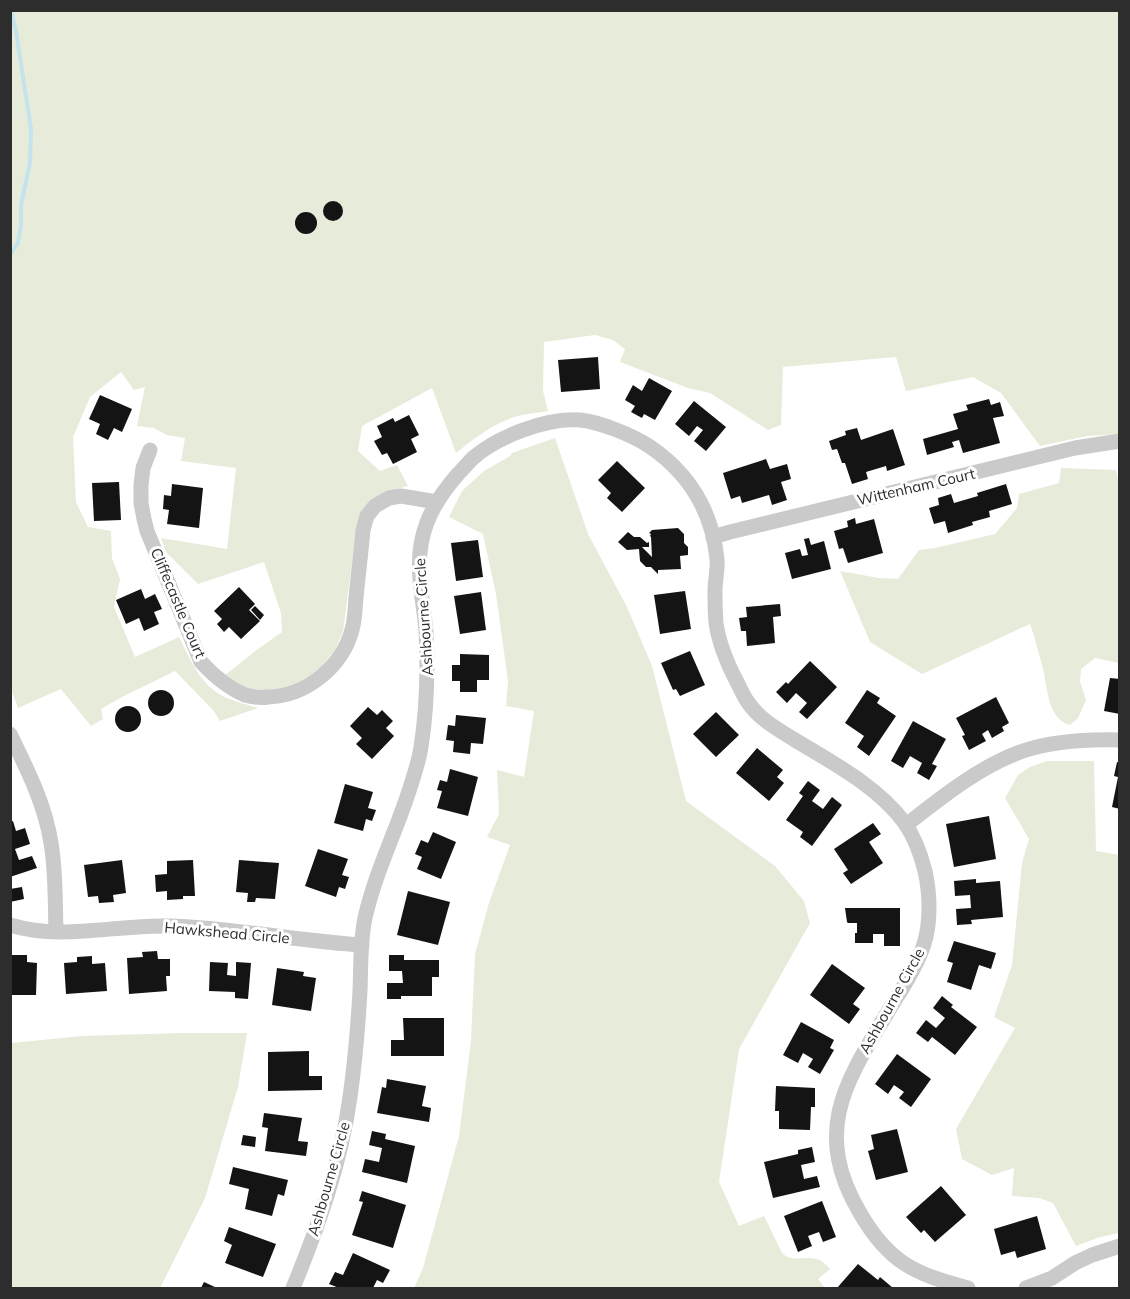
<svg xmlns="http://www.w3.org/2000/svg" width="1130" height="1299" viewBox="0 0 1130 1299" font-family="Mulish,sans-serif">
<rect width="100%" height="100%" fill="#fff"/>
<!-- green -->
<g fill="#e6ecd9">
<path d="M11 11H1119V434L1087 436 1040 446 1001 393 973 377 906 391 896 357 783 367 781 425 768 430 710 393 688 388 620 362 625 349 613 340 595 335 544 342 543 391 548 411C536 413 522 414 511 418 490 426 473 439 456 453L432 388 362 426 358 451 380 471 397 465 408 486 386 492 357 523 343 632 335 650 322 666 311 675 294 685 280 689 265 691 251 690 238 685 224 676 258 649 282 632 281 613 264 562 198 584 166 552 161 538 227 549 236 468 181 461 185 438 167 435 154 428 137 426 145 387 134 390 121 372 90 397 73 437 76 502 88 527 111 531 112 558 120 579 114 607 135 657 179 637C191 661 201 687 227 698 237 702 248 705 258 708L220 721 213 710 175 671 120 698 101 709 103 719 91 726 61 689 18 708 11 689Z"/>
<path d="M555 438 588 534 627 607 652 666 686 801 775 866 804 901 810 923 739 1049 719 1182 739 1226 764 1216 782 1253C793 1264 806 1254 819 1260 823 1261 827 1266 830 1269L818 1279 825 1288H414L423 1268 459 1136 471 1041 475 954 489 903 510 845 487 837 499 814 497 770 524 777 534 711 506 706 508 681 496 594 483 534 449 517 462 491 484 471 510 456 512 453Z"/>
<path d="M1061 468 1116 470 1119 482V663L1095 658 1081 669 1080 681 1086 700 1078 718 1070 725C1048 720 1047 686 1043 669 1039 654 1035 638 1030 624L922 674 870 642 840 571 879 578 898 579 919 550 935 548 995 534 1017 508 1019 494 1059 483Z"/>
<polygon points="1047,761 1094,761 1096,851 1119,855 1119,1233 1100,1237 1076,1246 1053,1203 1039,1198 1012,1196 1014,1168 992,1175 962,1159 956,1129 1015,1028 994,1017 1012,965 1022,863 1029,839 1005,798 1018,775 1030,767"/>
<polygon points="180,1033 247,1033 238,1087 205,1198 160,1288 11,1288 11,1043 83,1036"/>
</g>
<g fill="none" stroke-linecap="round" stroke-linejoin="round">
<!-- stream -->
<polyline stroke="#c4e3ed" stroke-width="4" points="10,255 18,243 21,225 21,205 30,163 31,129 16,31 11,10"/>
</g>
<!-- building -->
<g fill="#141414">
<circle cx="333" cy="211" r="10"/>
<circle cx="306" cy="223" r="11"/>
<polygon points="598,357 600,389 561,392 558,360"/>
<polygon points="649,378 672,391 655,420 644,414 642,418 631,412 635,406 625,400 633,385 642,391"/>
<polygon points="100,395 132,409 122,432 114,428 108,440 96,434 100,424 89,419"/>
<polygon points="989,399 991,405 1000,402 1004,416 993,418 1000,443 963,453 959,440 952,442 954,447 927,455 923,439 958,429 953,414 968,410 966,405"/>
<polygon points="694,401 726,427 706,451 694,441 703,430 697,426 689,436 675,424"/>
<polygon points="409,415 419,435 411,439 417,452 393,464 387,453 382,455 374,441 382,437 377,426 393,418 395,422"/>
<polygon points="857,428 861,440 893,429 905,465 887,471 886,466 866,472 868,479 852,484 845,463 842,463 837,449 832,450 829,441 846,435 845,431"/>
<polygon points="766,459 770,469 787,464 791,479 781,482 787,500 772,505 769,495 742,503 740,496 731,499 723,473"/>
<polygon points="617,461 645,488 622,512 607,498 611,493 598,480"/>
<polygon points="119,482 121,520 94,521 92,483"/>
<polygon points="172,484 203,488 199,528 167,524 169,510 163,509 164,495 171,496"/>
<polygon points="1006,484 1012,504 989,511 990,517 972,522 973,525 948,533 945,521 934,524 929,508 939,505 938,498 951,494 954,503 978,496 977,493"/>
<polygon points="855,518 856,524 874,519 883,553 848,563 843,548 839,549 834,531 848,527 847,521"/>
<polygon points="678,528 684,534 684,543 688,547 688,555 680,556 681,569 658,570 658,574 651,567 646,567 640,561 639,549 627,550 618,542 628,532 634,537 640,537 647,543 649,542 649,547 642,547 652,557 651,537 650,536 651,534 649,533 652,530"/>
<polygon points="809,538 811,545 824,541 831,569 792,579 785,553 800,549 802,556 808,555 804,539"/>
<polygon points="478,540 483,577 456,581 451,543"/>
<polygon points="239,587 255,604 249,610 260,621 241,639 229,627 224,632 217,624 222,619 214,611"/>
<polygon points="141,589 145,599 155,594 162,609 154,612 159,624 144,631 139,618 126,624 116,600"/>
<polygon points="685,591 691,629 660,634 654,595"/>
<polygon points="481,592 486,630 460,634 454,596"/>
<polygon points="780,604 781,616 773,617 775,643 747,646 746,631 741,631 739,618 747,617 746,607"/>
<polygon points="255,606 264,615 260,620 251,610"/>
<polygon points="690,651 705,685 680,696 676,689 673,690 661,663"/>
<polygon points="460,654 489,655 489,680 477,680 477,692 460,692 460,681 452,681 452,665 460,665"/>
<polygon points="810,661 837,687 807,719 799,712 807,703 796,693 787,703 776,692 786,682 788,684"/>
<polygon points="1110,678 1120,679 1120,714 1104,711"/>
<circle cx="161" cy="703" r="13"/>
<polygon points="867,690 880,698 877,703 896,716 869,756 857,747 864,736 845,723"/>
<polygon points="996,697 1009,723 1002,727 1004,731 992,738 988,730 982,734 986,741 969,750 962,736 965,735 956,718"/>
<circle cx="128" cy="719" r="13"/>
<polygon points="368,707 377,715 382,710 393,721 386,728 394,736 372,759 356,744 362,738 350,726"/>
<polygon points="716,712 739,735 716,757 693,734"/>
<polygon points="456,715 486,718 483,744 471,743 470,754 453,752 454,741 446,740 448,725 455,726"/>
<polygon points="913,721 946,739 932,764 937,766 929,780 917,773 922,763 910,756 903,768 891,761"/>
<polygon points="757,748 783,770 777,777 784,783 769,801 736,773"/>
<polygon points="1117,762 1120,763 1120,809 1112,807 1118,777 1114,776"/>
<polygon points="450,769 478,777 468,816 437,808 442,791 437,790 440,780 447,782"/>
<polygon points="808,781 820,790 812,801 823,809 832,797 842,805 812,846 800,837 803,832 786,820 803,796 799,793"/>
<polygon points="345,784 373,792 368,808 376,810 372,821 366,819 363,831 334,823"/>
<polygon points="989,816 996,859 954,867 946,824"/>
<polygon points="13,821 16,831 25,828 30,844 15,849 19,860 32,856 37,868 10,877 10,822"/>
<polygon points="873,823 881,834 869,842 883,863 851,884 843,873 848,870 834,849"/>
<polygon points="433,832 456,842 441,879 417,869 422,857 415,854 421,840 428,843"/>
<polygon points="318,849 348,859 342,875 349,877 345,889 339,887 336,897 305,886"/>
<polygon points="122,860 126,893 113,895 114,902 99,903 98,896 88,897 84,865"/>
<polygon points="193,860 195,896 183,896 183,899 167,900 167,891 156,892 155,875 167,874 167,861"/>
<polygon points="239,860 279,863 275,899 256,898 255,902 247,902 248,893 236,892"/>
<polygon points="976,879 976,883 1000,881 1003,917 971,920 972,924 957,925 956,909 971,908 970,895 955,896 954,881"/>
<polygon points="22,887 24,899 10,902 10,889"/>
<polygon points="408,891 450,902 438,945 397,935"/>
<polygon points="845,908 900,908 900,946 884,946 884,934 873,934 873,943 855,943 855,933 857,933 857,923 848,923 847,922"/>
<polygon points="954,941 996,953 991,969 979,965 971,990 947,982 953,963 947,961"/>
<polygon points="157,951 158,959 170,959 170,976 166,976 167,991 129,994 127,958 143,957 142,952"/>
<polygon points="10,955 27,955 27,962 37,963 36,995 10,995"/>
<polygon points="389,955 404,955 404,960 439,960 439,977 432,977 432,996 401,996 401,999 387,999 387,983 403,983 402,971 389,971"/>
<polygon points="92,956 92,964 105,963 107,991 66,994 64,963 77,962 77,957"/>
<polygon points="210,962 228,963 227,975 236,976 236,962 251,963 248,999 235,998 235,992 209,991"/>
<polygon points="832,964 865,988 853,1004 860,1009 849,1024 810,995"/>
<polygon points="277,968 304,972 303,976 316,978 311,1011 272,1005"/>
<polygon points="942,996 953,1005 951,1007 977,1027 955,1055 932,1037 928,1042 916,1033 926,1020 936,1028 945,1018 933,1008"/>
<polygon points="403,1018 444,1018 444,1056 391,1056 391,1040 404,1040"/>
<polygon points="801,1022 834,1040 830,1048 834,1050 820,1074 808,1067 813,1059 803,1053 798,1063 783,1055"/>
<polygon points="309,1051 309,1076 322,1076 322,1090 268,1091 268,1052"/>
<polygon points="897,1054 931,1079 911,1107 899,1098 904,1092 894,1085 888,1094 875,1084"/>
<polygon points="387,1079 426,1086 422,1106 431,1108 429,1122 377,1113 382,1087 386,1088"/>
<polygon points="776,1086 815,1088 815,1107 811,1107 810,1130 779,1129 779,1111 775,1111"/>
<polygon points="264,1113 302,1118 298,1141 308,1142 306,1156 265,1151 268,1128 262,1127"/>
<polygon points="897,1129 908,1172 876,1180 868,1151 874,1149 871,1135"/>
<polygon points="372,1131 386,1134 385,1139 415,1146 407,1183 362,1172 365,1159 379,1162 382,1148 369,1145"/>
<polygon points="243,1135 256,1137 255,1147 241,1145"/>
<polygon points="812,1147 815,1162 801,1165 804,1179 817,1176 820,1187 773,1198 764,1162 798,1154 798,1150"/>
<polygon points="233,1167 288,1180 284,1196 278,1194 272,1216 245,1209 249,1189 229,1184"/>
<polygon points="941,1186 966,1215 935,1242 924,1230 921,1233 906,1217"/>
<polygon points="362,1191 406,1205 393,1248 352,1235 363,1202 359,1201"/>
<polygon points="822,1201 836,1237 823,1242 819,1232 808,1236 812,1246 798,1252 784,1216"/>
<polygon points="1037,1216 1046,1249 1017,1258 1015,1251 1001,1255 994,1229"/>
<polygon points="229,1227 276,1244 263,1277 225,1263 232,1245 224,1241"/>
<polygon points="353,1253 390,1270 383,1283 377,1280 373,1288 339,1288 329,1284 335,1272 343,1275"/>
<polygon points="858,1264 878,1280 880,1277 893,1288 837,1288"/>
<polygon points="204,1282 217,1288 201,1288"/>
</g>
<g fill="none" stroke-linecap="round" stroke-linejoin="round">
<!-- minor -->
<g stroke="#cacaca" stroke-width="15">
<path d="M150 450 143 468 141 485V503L144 519 147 531 201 662C214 676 228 688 245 695 252 697 261 698 268 697 306 696 342 667 352 630 355 620 355 609 356 598 358 576 361 553 363 530L367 516 375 506 389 498 401 496 437 502"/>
<polyline points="713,537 730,532 1075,448 1120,441"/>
<path d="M10 734C27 769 45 804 51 843 56 872 55 902 56 931"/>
<path d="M906 825C942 797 980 766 1023 751 1053 741 1088 739 1120 740"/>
<path d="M10 925C62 941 118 924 170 926 235 928 298 941 362 945"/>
<path d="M293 1288C318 1227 341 1163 350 1097 355 1062 358 1026 360 991 361 967 360 941 365 918 375 873 396 832 410 788 414 775 419 761 421 747 427 709 428 671 426 632 425 614 421 597 420 579 416 536 430 506 458 474 461 471 470 461 473 458 497 437 547 417 580 420 600 422 632 435 649 446 689 473 712 511 717 559 718 570 715 580 715 591 715 601 715 612 716 623 719 644 727 663 737 682 740 688 743 695 747 701 759 719 777 729 795 740 833 763 877 786 904 822 914 836 921 855 925 871 930 893 931 922 924 944 918 963 906 983 895 1000 850 1076 809 1126 860 1213 889 1263 915 1274 968 1288"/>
<polyline points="1026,1288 1052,1278 1075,1263 1092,1255 1120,1246"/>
</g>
</g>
<g text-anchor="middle" stroke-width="6" stroke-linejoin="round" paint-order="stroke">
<!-- street labels -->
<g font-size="15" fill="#2d2d2d" stroke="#fff">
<text transform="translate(916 487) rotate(-13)" y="5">Wittenham Court</text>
<text transform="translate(178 603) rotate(67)" y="5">Cliffecastle Court</text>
<text transform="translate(424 617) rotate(-94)" y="5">Ashbourne Circle</text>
<text transform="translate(227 933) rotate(5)" y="5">Hawkshead Circle</text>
<text transform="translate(892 1001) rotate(-61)" y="5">Ashbourne Circle</text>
<text transform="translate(329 1179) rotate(-74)" y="5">Ashbourne Circle</text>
</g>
</g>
<!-- border -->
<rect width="1130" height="1299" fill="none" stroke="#2d2d2d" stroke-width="24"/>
</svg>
